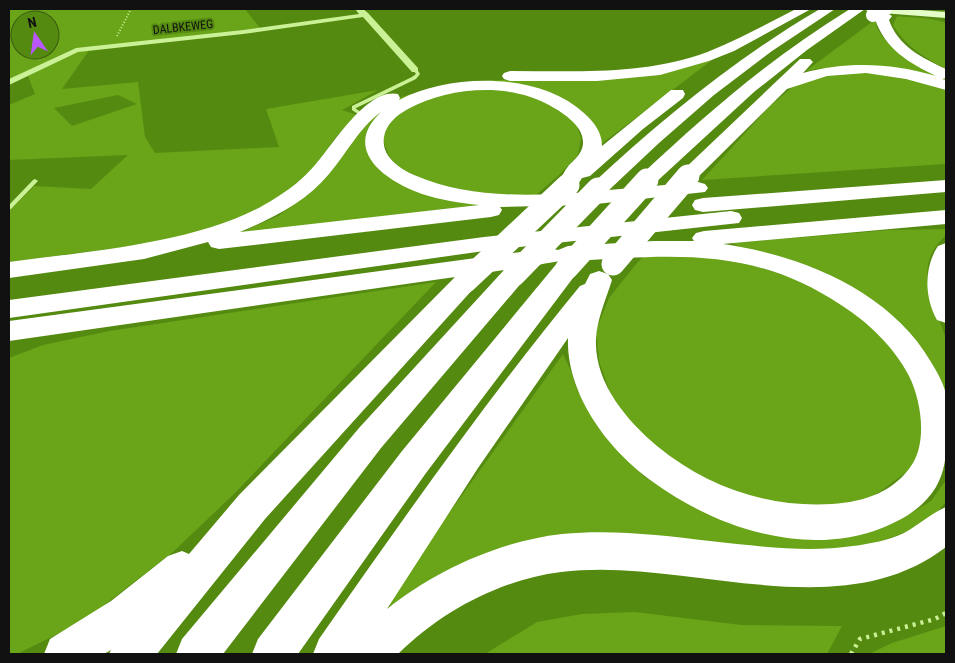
<svg xmlns="http://www.w3.org/2000/svg" width="955" height="663" viewBox="0 0 955 663" font-family="'Roboto Condensed',sans-serif">
<rect width="100%" height="100%" fill="#558a11"/>
<!-- green -->
<g fill="#69a419" fill-rule="evenodd">
<path d="M9 9H245L260 28 71 50 9 80ZM20 20H50V50H20Z"/>
<path d="M897 16C913 18 931 17 946 23V69C925 58 905 46 893 25Z"/>
<path d="M876 19C874 44 927 70 946 79V82C900 68 854 62 806 71Z"/>
<path d="M90 49 62 89 138 82 145 137 155 153 279 147 266 109 378 90 342 110 357 115 334 139 310 175 282 197 253 213 192 235 124 247 9 262V211L34 186 91 189 128 155 9 160V105L35 94 28 76 69 54ZM118 95 137 104 72 126 54 108Z"/>
<polygon points="712,60 600,145 592,121 583,112 553,95 451,84 485,81 676,70"/>
<polygon points="875,72 927,81 946,88 946,164 702,180 770,106 795,85 830,73"/>
<polygon points="476,90 499,90 543,98 571,116 576,124 581,138 578,155 558,176 536,195 518,196 449,189 422,180 400,169 389,156 383,140 385,128 396,115 432,96"/>
<polygon points="411,94 412,96 375,120 380,170 488,204 237,234 278,216 310,193 334,168 359,128 396,99"/>
<path d="M946 229V235C910 268 935 302 946 339 950 353 946 378 946 394L928 361 909 334 732 243 890 230Z"/>
<polygon points="656,255 732,259 807,282 871,324 895,349 917,382 923,444 912,468 878,493 853,504 782,506 696,479 637,432 612,398 599,361 596,330 609,298 637,263 644,256"/>
<polygon points="436,282 235,493 173,552 82,622 17,654 9,654 9,358 43,345 109,331"/>
<polygon points="563,354 570,369 577,390 596,421 644,477 720,519 851,535 898,521 931,501 946,480 946,502 933,517 906,532 874,544 840,553 679,543 397,607 385,603"/>
<polygon points="635,612 741,625 842,626 827,654 485,654 537,622 582,614"/>
<polygon points="946,626 946,654 869,654 892,643"/>
</g>
<g fill="none" stroke-linecap="round" stroke-linejoin="round">
<!-- path-far1 -->
<polyline stroke="#cbf197" stroke-width="2" stroke-dasharray="1 2" stroke-linecap="butt" points="117,36 131,9"/>
<!-- path -->
<polyline stroke="#cbf197" stroke-width="4.5" stroke-dasharray="3 5" stroke-linecap="butt" points="851,654 860,639 935,619 946,613"/>
<!-- lane -->
<g fill="#cbf197" fill-rule="evenodd">
<polygon points="413,69 417,69 420,74 416,79 356,108 356,109 365,114 365,116 361,116 352,110 352,106 412,77 416,74 413,70"/>
<polygon points="35,179 38,181 37,182 11,209 9,210 9,205 33,180"/>
</g>
<!-- street -->
<polygon fill="#cbf197" fill-rule="evenodd" points="355,9 363,9 368,13 418,68 418,72 412,72 363,17 243,34 78,52 9,85 9,79 76,48 243,30 359,14"/>
<!-- secondary -->
<polygon fill="#e4fcc5" fill-rule="evenodd" points="864,9 907,9 946,12 946,18 869,12"/>
<!-- highway -->
<g fill="#fff" fill-rule="evenodd">
<path d="M796 9H811L734 51 709 61 660 75 597 81H510L504 79 502 76 504 73 510 71C573 71 639 75 699 55 733 43 764 25 796 9Z"/>
<path d="M820 9H835L772 51 714 95 659 143 609 190 698 182 705 184 708 188 705 192 587 205 500 207 502 210 499 215 491 217 219 249 211 247 208 242 144 259 9 278V262C89 251 206 243 274 199 289 190 303 179 315 165 332 146 367 87 398 94L400 98 399 100C451 73 539 72 584 113 594 122 602 132 602 146L671 90H683L685 94 683 98 643 129 590 176 582 178 575 189 568 191 561 189 558 185C561 178 564 171 569 165 573 161 578 157 581 151 591 129 562 112 547 104 506 82 447 88 408 109 397 115 386 124 384 137 381 156 399 168 414 175 469 199 531 196 590 192L587 189 591 185C662 119 736 58 820 9ZM381 112C341 150 385 181 422 194 440 200 460 203 479 205L240 232C273 218 306 202 329 174 347 153 359 128 381 112Z"/>
<path d="M850 9H865L807 50 754 92 654 184 647 186 640 184 637 180 640 176C706 114 773 56 850 9Z"/>
<path d="M885 12 892 16 889 20C898 46 922 58 946 69V78L942 79 946 80V90L906 79 866 73 827 76 787 89 695 180 688 182 681 180 678 176 681 172 800 59H810L813 62 803 73C848 61 891 63 936 76 909 63 885 49 875 19L880 13Z"/>
<polygon points="946,180 946,192 703,212 695,210 692,205 695,200 703,198"/>
<path d="M946 210V224L723 244C801 255 890 291 931 362 937 372 943 382 946 394 948 403 946 414 946 424 946 448 948 465 936 487 923 508 904 519 882 528 806 558 716 528 653 482 609 451 566 395 568 338L478 468 387 609C436 570 500 541 562 534 611 529 661 535 710 541 757 546 806 553 853 546 870 544 889 540 904 533 919 525 930 514 946 507V547C838 630 684 556 561 572 499 580 442 611 398 654H313L319 639C403 519 487 399 580 286L585 284 590 274 599 271 608 274 612 280C606 299 597 319 596 339 594 382 626 420 657 446 707 487 768 508 832 504 864 502 895 492 913 463 927 439 921 400 909 376 894 347 869 323 841 305 752 246 674 255 573 261L579 268 576 274 426 473 298 654H252L258 639 402 451 558 262 564 261C561 260 527 267 520 268L523 269 526 275 523 281 381 448 223 654H176L182 639 359 428 504 270 471 275 478 282 474 288 265 519 157 654H109L111 650 104 654H44L50 639 111 601 168 556 182 551 189 554 239 495 455 277 9 341V321L550 248 558 250 568 246 654 241H694L692 238 696 233 704 231Z"/>
<polygon points="731,211 739,213 742,218 739,223 484,251 9,318 9,300 484,237"/>
<path d="M946 243V323L937 320C924 297 924 267 938 246Z"/>
</g>
<!-- highway-bridge-far1 -->
<polyline stroke="#fff" stroke-width="14" points="873,15 885,9"/>
<!-- highway-bridge -->
<g stroke="#fff" stroke-width="23">
<polyline points="613,264 688,176"/>
<polyline points="567,268 647,180"/>
<polyline points="514,275 598,189"/>
<polyline points="465,282 568,185"/>
</g>
</g>
<g text-anchor="middle" stroke-width="4" stroke-linejoin="round" paint-order="stroke">
<!-- far-street labels -->
<g font-size="12" fill="#111" stroke="#558a11">
<text transform="translate(183 27) rotate(-6)" y="4">DALBKEWEG</text>
</g>
</g>
<!-- border -->
<rect width="955" height="663" fill="none" stroke="#111111" stroke-width="20"/>
<!-- north arrow -->
<g transform="translate(35 35) rotate(347)"><circle r="24" fill="#558a11" stroke="#3a5a11"/>
<path d="M0-4L9 19L0 12L-9 19Z" fill="#b957ff"/>
<text y="-8" font-size="14" font-weight="bold" text-anchor="middle" fill="#111111">N</text>
</g>
</svg>
